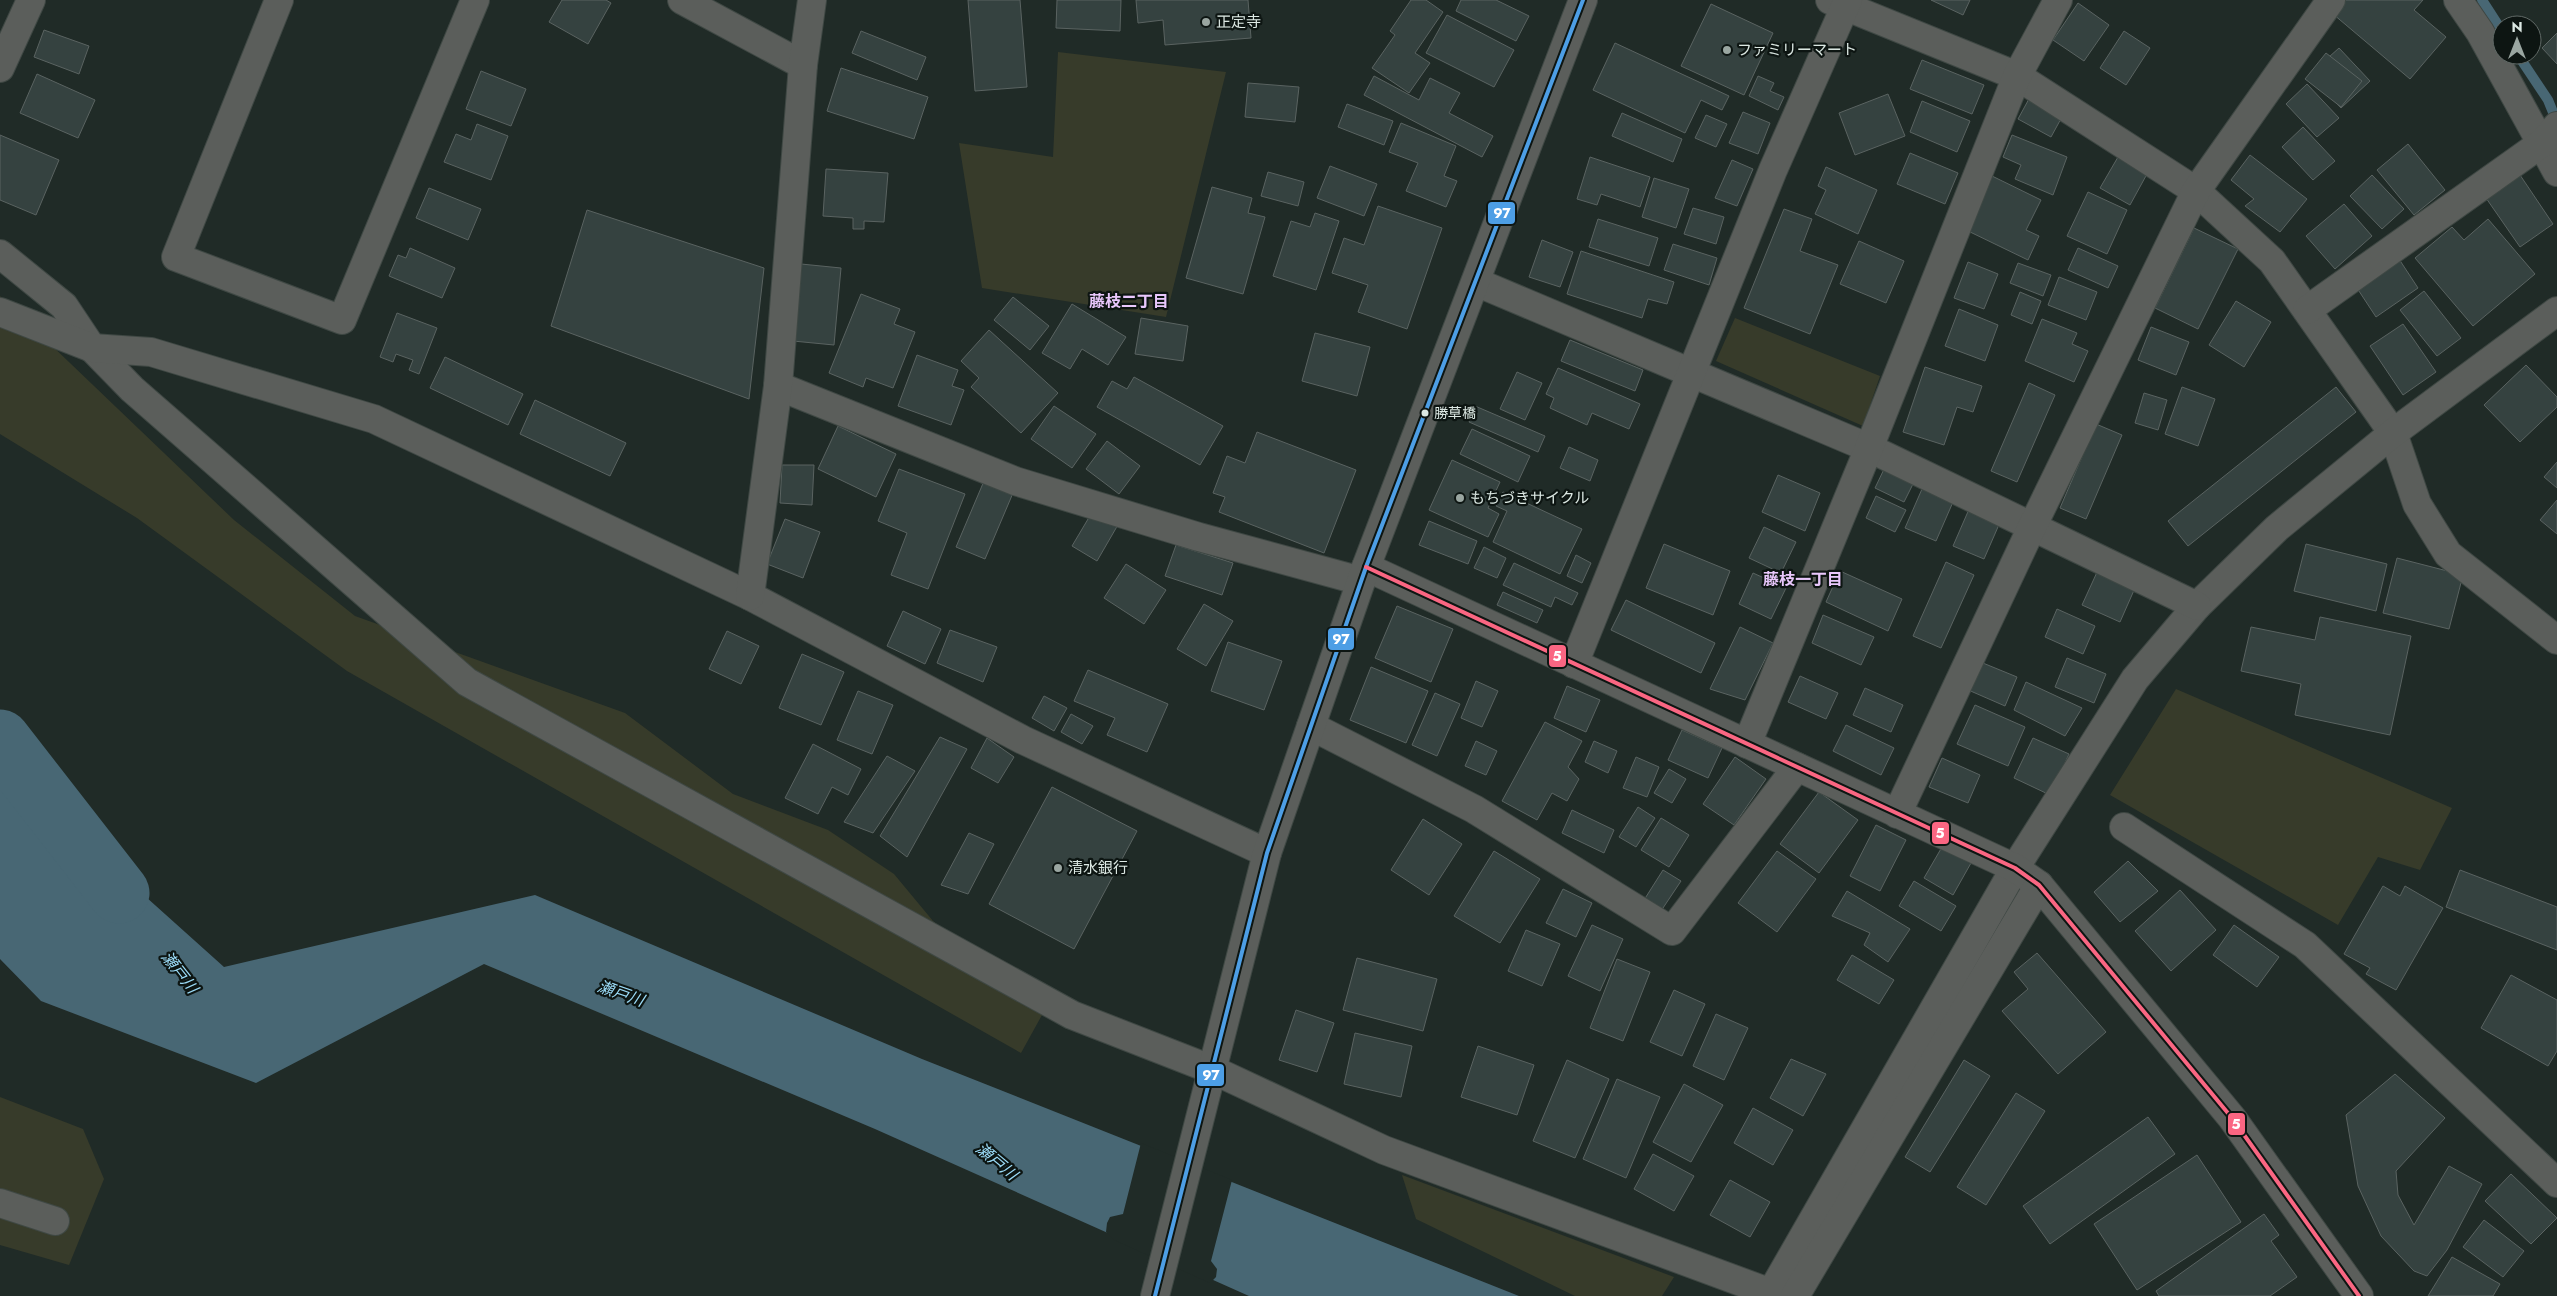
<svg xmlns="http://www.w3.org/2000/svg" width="2557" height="1296" viewBox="0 0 2557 1296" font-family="Jost,'Noto Sans JP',sans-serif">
<rect width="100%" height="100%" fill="#202b27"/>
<!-- green -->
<g fill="#373b2a">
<polygon points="1058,52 1226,72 1166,317 982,288 959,143 1053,157"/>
<polygon points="0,296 234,520 355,616 625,713 733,794 828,830 894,874 933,921 1042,1015 1021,1053 347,671 137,518 0,434"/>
<polygon points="1735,318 1880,376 1863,426 1716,361"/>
<polygon points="2176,689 2452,808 2420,870 2378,857 2338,925 2110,795"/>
<polygon points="0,1097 83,1129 104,1179 69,1265 0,1245"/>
<polygon points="1402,1175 1674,1277 1662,1296 1575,1296 1416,1219"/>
</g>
<!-- water -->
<polygon fill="#486774" points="0,766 224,967 535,895 922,1059 1519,1296 1249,1296 875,1129 484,964 256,1083 41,1001 0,959"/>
<!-- pier -->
<polygon fill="#202b27" points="1141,1143 1232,1180 1211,1261 1217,1269 1216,1277 1210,1283 1114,1240 1106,1232 1107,1223 1110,1217 1123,1214"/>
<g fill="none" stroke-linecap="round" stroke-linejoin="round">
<!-- stream -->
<g stroke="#486774" stroke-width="10">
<polyline points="2482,0 2502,31"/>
<polyline points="2518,55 2548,100 2557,122"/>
</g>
<!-- river -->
<polyline stroke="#486774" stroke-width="61" points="0,740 119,893"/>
</g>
<!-- building -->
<g fill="#354240" stroke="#5a6361">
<polygon points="562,0 606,0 611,3 588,44 549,22"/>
<polygon points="968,0 1020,0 1027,87 975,91"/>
<polygon points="1057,0 1121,0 1120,31 1056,28"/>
<polygon points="1136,0 1248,0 1251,38 1165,45 1163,20 1138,23"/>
<polygon points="1411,0 1426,0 1443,12 1415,53 1430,63 1409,93 1372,68 1395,35 1390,31"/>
<polygon points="1461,0 1496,0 1529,16 1516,41 1456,11"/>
<polygon points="1931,0 1970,0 1963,15"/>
<polygon points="2344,0 2423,0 2414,10 2446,37 2410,79 2333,14"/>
<polygon points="2078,3 2109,25 2084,61 2053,40"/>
<polygon points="1711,4 1773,33 1744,95 1681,66"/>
<polygon points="1447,15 1514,50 1494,87 1426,53"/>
<polygon points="44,30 89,46 79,74 34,57"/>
<polygon points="861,31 926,57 917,80 852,53"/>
<polygon points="2124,31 2150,48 2126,85 2100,68"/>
<polygon points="2557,33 2557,64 2542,48"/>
<polygon points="1615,43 1729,96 1722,110 1701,100 1685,133 1593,90"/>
<polygon points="2339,48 2370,81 2341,108 2309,75"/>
<polygon points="2326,53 2362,81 2341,107 2305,79"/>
<polygon points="1922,60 1984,85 1972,114 1910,89"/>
<polygon points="841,68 928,97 914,139 827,111"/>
<polygon points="481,71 526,89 511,126 466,109"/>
<polygon points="37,74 95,100 78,138 20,113"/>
<polygon points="1374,76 1419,100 1430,78 1460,93 1449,113 1493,136 1482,157 1364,95"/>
<polygon points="1758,76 1774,83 1770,91 1784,97 1778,110 1749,96"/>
<polygon points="1248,83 1299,87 1295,122 1245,117"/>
<polygon points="2307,84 2339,118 2317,137 2286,104"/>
<polygon points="1888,94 1905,136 1855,155 1839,113"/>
<polygon points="2030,97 2063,115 2051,137 2018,119"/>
<polygon points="1922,101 1970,121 1957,152 1910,132"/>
<polygon points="1347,104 1393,121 1384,145 1338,127"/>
<polygon points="1743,112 1770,123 1758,154 1729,143"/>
<polygon points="1622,113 1682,139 1673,162 1612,136"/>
<polygon points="1706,115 1727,124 1716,147 1695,138"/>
<polygon points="1401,123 1456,146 1444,176 1457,181 1446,207 1406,191 1418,163 1389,152"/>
<polygon points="477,124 508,136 491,180 444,162 456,134 471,140"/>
<polygon points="2303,127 2335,161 2313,180 2282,147"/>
<polygon points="0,135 59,160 36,215 0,200"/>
<polygon points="2012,135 2067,157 2053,195 2015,179 2021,165 2003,157"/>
<polygon points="2408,144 2445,190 2414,215 2377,170"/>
<polygon points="1910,153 1958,173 1945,204 1897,184"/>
<polygon points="2250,155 2307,199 2280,232 2245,206 2254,199 2231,180"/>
<polygon points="1590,157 1650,177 1640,207 1601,194 1597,205 1577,199"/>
<polygon points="2118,157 2147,174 2130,205 2100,188"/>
<polygon points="1732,160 1753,169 1737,206 1715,198"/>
<polygon points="1330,166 1377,184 1364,216 1317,198"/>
<polygon points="1826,167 1877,190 1858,234 1815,214 1826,190 1818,186"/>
<polygon points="826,169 888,173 884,222 864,221 864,229 853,229 853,218 823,216"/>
<polygon points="1268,172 1304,182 1298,206 1261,196"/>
<polygon points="2372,175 2404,209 2382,229 2350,196"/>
<polygon points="2520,175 2553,224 2520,247 2486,198"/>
<polygon points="1992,176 2041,200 2026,230 2039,236 2028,260 1966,230"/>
<polygon points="1654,178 1689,189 1676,228 1642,217"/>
<polygon points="1212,187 1252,198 1248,213 1265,217 1243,294 1186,278"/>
<polygon points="429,188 481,209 468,240 416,218"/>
<polygon points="2088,192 2127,210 2107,254 2067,236"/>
<polygon points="2344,204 2372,236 2335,269 2306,236"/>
<polygon points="1378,206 1442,228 1407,329 1358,312 1368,285 1332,273 1344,238 1364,245"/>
<polygon points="1693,208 1724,217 1716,244 1684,234"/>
<polygon points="1784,209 1812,219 1800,251 1838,265 1810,334 1744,308"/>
<polygon points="587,210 764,268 749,399 551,326"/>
<polygon points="1315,213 1339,221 1316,290 1273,276 1291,221 1310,227"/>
<polygon points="1598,219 1658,238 1649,266 1589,247"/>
<polygon points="2488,219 2535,274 2473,326 2415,258 2452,227 2464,240"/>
<polygon points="2194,228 2238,249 2198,329 2155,308"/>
<polygon points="1542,240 1573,252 1560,287 1529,277"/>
<polygon points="1859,241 1904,261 1886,303 1840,284"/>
<polygon points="1673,244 1717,258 1709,285 1664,270"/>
<polygon points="410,248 455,268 442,298 389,276 398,255 406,258"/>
<polygon points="2078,248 2118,266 2108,288 2068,270"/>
<polygon points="1581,251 1674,282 1667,304 1648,299 1642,318 1567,294"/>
<polygon points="2397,256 2418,288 2376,317 2355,285"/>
<polygon points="1968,262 1998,274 1984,309 1954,298"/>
<polygon points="2018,263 2051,275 2043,296 2010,283"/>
<polygon points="801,264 841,268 834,345 793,341"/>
<polygon points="2059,277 2097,292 2086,320 2048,305"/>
<polygon points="2424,291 2461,338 2437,356 2400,310"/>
<polygon points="2020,292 2041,301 2032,324 2011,315"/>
<polygon points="861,294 900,309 894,324 915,332 893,388 866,378 863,387 829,373"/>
<polygon points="1013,297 1049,326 1030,350 994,320"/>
<polygon points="2236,301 2271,322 2244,367 2209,345"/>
<polygon points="1072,304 1126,337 1108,365 1082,349 1070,369 1042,353"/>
<polygon points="1959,309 1998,325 1985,361 1945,346"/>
<polygon points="397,313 437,328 419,374 409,370 413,360 396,354 393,362 380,357"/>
<polygon points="1141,318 1188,326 1183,361 1135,354"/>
<polygon points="2042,319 2077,333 2072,344 2088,351 2074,382 2025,361"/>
<polygon points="2403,324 2436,372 2403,395 2370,346"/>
<polygon points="2151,327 2189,342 2176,375 2138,360"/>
<polygon points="989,330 1058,393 1021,433 971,387 979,378 961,361"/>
<polygon points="1315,333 1370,347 1357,396 1302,381"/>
<polygon points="1570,340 1643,370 1635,391 1561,361"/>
<polygon points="917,355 958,370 952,386 964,390 951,425 898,406"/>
<polygon points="445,357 523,394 508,425 430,388"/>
<polygon points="2526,365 2557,397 2557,407 2520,442 2484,405"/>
<polygon points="1925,367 1982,386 1973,412 1957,407 1944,445 1903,432"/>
<polygon points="1558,368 1640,404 1629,429 1592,413 1587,425 1550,408 1554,398 1546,394"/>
<polygon points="1517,372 1542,383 1525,420 1500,409"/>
<polygon points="1134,377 1223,426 1200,465 1097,407 1112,381 1127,389"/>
<polygon points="2029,383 2055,395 2017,482 1991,471"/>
<polygon points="2182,387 2215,399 2198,446 2165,434"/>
<polygon points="2336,387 2356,412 2188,546 2168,521"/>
<polygon points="2144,393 2167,400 2158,430 2135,423"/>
<polygon points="535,400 626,443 610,476 520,434"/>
<polygon points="1054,406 1096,434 1072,468 1031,439"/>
<polygon points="1475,406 1545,436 1538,452 1469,422"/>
<polygon points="2096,424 2122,435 2086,519 2060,508"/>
<polygon points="838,426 896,454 876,497 818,469"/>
<polygon points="1472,429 1530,456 1518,482 1460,454"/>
<polygon points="1257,432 1356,470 1324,553 1219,512 1225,497 1213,493 1227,456 1245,463"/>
<polygon points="1107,441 1140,466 1119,494 1086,469"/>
<polygon points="1569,447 1598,460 1590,481 1560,468"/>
<polygon points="1452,460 1500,482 1488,508 1499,514 1488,537 1429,510"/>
<polygon points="2557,462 2557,488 2544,477"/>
<polygon points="782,465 814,465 812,505 780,503"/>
<polygon points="1886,465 1915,480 1904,502 1875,488"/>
<polygon points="899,469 965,494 928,589 891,575 907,533 878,521"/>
<polygon points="1778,475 1820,493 1805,531 1762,512"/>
<polygon points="984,481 1013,493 985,559 956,547"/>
<polygon points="1922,489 1953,502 1936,541 1905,528"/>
<polygon points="1503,492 1582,529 1560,574 1493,542 1507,511 1496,506"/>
<polygon points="1876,496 1906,510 1895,532 1866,518"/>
<polygon points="2557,500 2557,534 2540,520"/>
<polygon points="1970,507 2001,520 1984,559 1953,546"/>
<polygon points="1094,509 1119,523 1097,561 1072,546"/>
<polygon points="785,519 820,532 803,578 767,564"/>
<polygon points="1429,521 1477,541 1468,564 1419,545"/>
<polygon points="1764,527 1796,542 1781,573 1749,558"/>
<polygon points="1664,544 1730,571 1713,615 1646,588"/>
<polygon points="2306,544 2387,564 2376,611 2294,591"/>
<polygon points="1176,545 1233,563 1222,595 1165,576"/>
<polygon points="1484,547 1506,558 1497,578 1474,568"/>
<polygon points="1576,555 1591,563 1582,583 1567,576"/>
<polygon points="2397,558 2463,575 2449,629 2383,613"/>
<polygon points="1946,562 1974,575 1941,648 1913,636"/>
<polygon points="1514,563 1578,593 1572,605 1555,597 1551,607 1503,585"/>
<polygon points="1126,564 1166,590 1144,624 1104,598"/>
<polygon points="2098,570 2135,588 2120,622 2082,605"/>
<polygon points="1840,571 1902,599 1888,631 1826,602"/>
<polygon points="1753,573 1786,588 1771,619 1739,604"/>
<polygon points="1503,592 1543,610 1537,623 1497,605"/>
<polygon points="1626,600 1715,643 1701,673 1611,630"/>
<polygon points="1204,604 1233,621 1206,666 1177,649"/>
<polygon points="1397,606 1453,629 1431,682 1375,658"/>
<polygon points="2057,609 2095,626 2083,654 2045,637"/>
<polygon points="903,611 941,629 925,664 887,646"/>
<polygon points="1823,615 1874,637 1861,665 1812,643"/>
<polygon points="2320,617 2411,636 2390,735 2295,715 2301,684 2241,671 2251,627 2315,640"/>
<polygon points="1740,627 1773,643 1745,700 1710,689"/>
<polygon points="950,630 997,647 983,682 937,663"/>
<polygon points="727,631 759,646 741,684 709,669"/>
<polygon points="1228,642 1282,661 1264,710 1211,691"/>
<polygon points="802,654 844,672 821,725 779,708"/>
<polygon points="2067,658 2106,674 2094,703 2055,687"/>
<polygon points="1978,661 2017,677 2005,706 1966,689"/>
<polygon points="1371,667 1428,691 1406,743 1350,720"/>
<polygon points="1088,670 1168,704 1147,752 1107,735 1115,718 1074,701"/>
<polygon points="1800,676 1838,693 1826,719 1788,702"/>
<polygon points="1476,681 1498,691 1482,727 1461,718"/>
<polygon points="2026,682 2082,708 2065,736 2014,710"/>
<polygon points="1567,686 1600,700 1586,732 1554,718"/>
<polygon points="1865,688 1903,705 1891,732 1853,715"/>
<polygon points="858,691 893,705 872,754 837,740"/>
<polygon points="1435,693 1460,704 1437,756 1412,745"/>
<polygon points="1044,696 1067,708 1054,731 1032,718"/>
<polygon points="1975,705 2025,727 2008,766 1957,744"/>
<polygon points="1071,714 1093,726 1082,744 1061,732"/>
<polygon points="1545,722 1582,741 1568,767 1579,779 1567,801 1552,793 1537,820 1502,801"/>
<polygon points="1846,725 1894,748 1881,775 1833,751"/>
<polygon points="1682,730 1722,748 1708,778 1668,760"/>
<polygon points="940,737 967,749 907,857 880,836"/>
<polygon points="987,738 1014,757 998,783 971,768"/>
<polygon points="2033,738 2069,754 2050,795 2014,778"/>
<polygon points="1476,741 1497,751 1486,775 1465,766"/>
<polygon points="1594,741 1617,751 1608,773 1585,762"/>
<polygon points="813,744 861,769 848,795 832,787 818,814 785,798"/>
<polygon points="887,756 915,771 873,833 844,822"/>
<polygon points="1636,757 1659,767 1647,797 1623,788"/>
<polygon points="1735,757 1766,779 1734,825 1703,804"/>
<polygon points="1942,758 1980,775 1968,803 1929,787"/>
<polygon points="1669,769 1686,779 1672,803 1654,793"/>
<polygon points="1052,787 1137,831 1074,949 989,904"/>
<polygon points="1819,792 1858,820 1819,873 1780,844"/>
<polygon points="1638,807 1655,818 1636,847 1619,837"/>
<polygon points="1572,810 1614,830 1604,853 1562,833"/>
<polygon points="1661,818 1689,835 1669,867 1641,850"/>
<polygon points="1423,819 1462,844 1429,895 1391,870"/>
<polygon points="1876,825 1906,840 1880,891 1850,876"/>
<polygon points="969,833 994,844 968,894 941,885"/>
<polygon points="1942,847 1971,863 1953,895 1924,878"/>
<polygon points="1494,851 1540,879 1500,943 1454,916"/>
<polygon points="1777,851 1816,879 1777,932 1738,903"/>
<polygon points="2128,861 2158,891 2120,922 2094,892"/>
<polygon points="1663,870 1681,881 1661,911 1644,900"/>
<polygon points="2460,870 2557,907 2557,950 2446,907"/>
<polygon points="1914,881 1956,906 1941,931 1899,906"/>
<polygon points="2383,886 2400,896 2405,886 2443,908 2396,990 2366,974 2370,968 2344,954"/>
<polygon points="1563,889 1592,903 1576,937 1546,923"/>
<polygon points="2180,890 2216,930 2171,971 2135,931"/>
<polygon points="1847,891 1910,929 1888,962 1864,945 1870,933 1832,916"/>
<polygon points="1592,925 1623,939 1600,991 1568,976"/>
<polygon points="2234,925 2279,957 2257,987 2213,955"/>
<polygon points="1526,930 1560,944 1542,986 1508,971"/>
<polygon points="2037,953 2106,1032 2058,1074 2002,1011 2028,989 2014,972"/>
<polygon points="1852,955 1894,980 1879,1004 1837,980"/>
<polygon points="1357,958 1437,979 1423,1031 1343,1010"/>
<polygon points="1617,959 1650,972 1623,1041 1590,1028"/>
<polygon points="2511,975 2557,1000 2557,1051 2548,1066 2481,1028"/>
<polygon points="1674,990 1705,1004 1682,1056 1650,1042"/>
<polygon points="1296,1010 1334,1023 1317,1072 1279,1060"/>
<polygon points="1716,1014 1748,1028 1724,1080 1693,1066"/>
<polygon points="1355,1033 1412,1046 1401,1097 1344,1084"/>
<polygon points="1478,1046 1534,1065 1517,1115 1461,1097"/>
<polygon points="1791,1059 1826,1074 1803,1116 1770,1098"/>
<polygon points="1567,1060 1609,1079 1575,1158 1533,1141"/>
<polygon points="1964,1060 1990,1076 1930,1172 1905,1157"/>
<polygon points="2395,1074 2445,1118 2396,1171 2398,1195 2414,1225 2449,1166 2482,1184 2447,1250 2427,1276 2414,1271 2381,1236 2358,1186 2346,1115"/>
<polygon points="1617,1079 1660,1097 1626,1178 1583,1159"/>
<polygon points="1684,1084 1723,1105 1691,1162 1653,1142"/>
<polygon points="2016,1093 2045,1111 1986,1205 1957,1187"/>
<polygon points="1753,1108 1793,1130 1773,1165 1734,1143"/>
<polygon points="2148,1117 2175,1154 2050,1244 2023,1206"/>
<polygon points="1653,1154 1694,1176 1674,1211 1634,1189"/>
<polygon points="2197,1155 2241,1222 2137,1290 2094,1224"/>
<polygon points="2511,1174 2557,1218 2531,1244 2485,1201"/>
<polygon points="1730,1180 1770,1202 1750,1237 1710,1215"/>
<polygon points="2264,1214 2279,1235 2271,1241 2297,1277 2270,1296 2159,1296 2156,1291"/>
<polygon points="2484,1220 2524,1251 2503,1277 2463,1247"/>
<polygon points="2452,1257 2500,1284 2493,1296 2428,1296"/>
</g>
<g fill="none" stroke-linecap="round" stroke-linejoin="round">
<defs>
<g id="minor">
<polyline points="279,0 176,257 342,320 475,0"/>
<polyline points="682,0 803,65"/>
<polyline points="1830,0 2017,76 2196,191 2272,261 2393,433 2417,504 2448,554 2557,640"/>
<polyline points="2458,0 2480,32 2557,172"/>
<polyline points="0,68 31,0"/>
<polyline points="0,254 64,306 92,348 132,389 467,682 1072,1015 1213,1070 1384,1150 1771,1293 2015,868 2135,679 2197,606 2277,528 2393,433 2557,311"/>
<polyline points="1476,282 1869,448 2197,606"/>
<polyline points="2307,310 2542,143 2557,126"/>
<polyline points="0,312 92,348 151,352 374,419 750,596 1023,740 1267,853"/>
<polyline points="778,386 1015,481 1199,537 1361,581"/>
<polyline points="1366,567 2015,868 2039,885 2232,1118 2359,1296"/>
<polyline points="750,596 778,386 803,65 812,0"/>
<polyline points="1574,664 1773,170 1848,0"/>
<polyline points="1311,726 1474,809 1672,931 1797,767"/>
<polyline points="1747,744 1869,448 2017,76 2058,0"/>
<polyline points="1897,814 2032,527 2196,191 2331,0"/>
<polyline points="2124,827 2305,945 2557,1183"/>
<polyline points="0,1203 55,1221"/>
<polyline points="1155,1296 1267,853 1366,567 1583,0"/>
<polyline points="1795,1296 2039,885"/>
</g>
</defs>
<!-- minor casing -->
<use href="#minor" stroke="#3f4844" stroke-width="30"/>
<!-- minor -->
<use href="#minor" stroke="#5b5e5b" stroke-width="28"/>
<defs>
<polyline id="bus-1" points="1155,1296 1267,853 1366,567 1583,0"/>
<polyline id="bus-2" points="1366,567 2015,868 2039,885 2232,1118 2359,1296"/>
</defs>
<!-- bus-1 casing -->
<use href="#bus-1" stroke="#0d1512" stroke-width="8"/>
<!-- bus-2 casing -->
<use href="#bus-2" stroke="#0d1512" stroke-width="8"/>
<!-- bus-1 -->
<use href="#bus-1" stroke="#4d9ee5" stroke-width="4"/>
<!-- bus-2 -->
<use href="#bus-2" stroke="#fa6682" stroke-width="4"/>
</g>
<!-- markers -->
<g fill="#9aa6a1" stroke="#0d1512" stroke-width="2">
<circle cx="1206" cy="22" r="5"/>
<circle cx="1727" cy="50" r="5"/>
<circle cx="1460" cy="498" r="5"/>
<circle cx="1058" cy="868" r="5"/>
</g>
<circle fill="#dce8e3" stroke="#0d1512" stroke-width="2" cx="1425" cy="413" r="4.5"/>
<g text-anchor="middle" stroke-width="4.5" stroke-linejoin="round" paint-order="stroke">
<!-- bus labels -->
<g font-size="14" fill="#dce8e3" stroke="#0d1512" text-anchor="start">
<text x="1434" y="418">勝草橋</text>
</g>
<!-- poi labels -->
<g font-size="15" fill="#dce8e3" stroke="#0d1512" text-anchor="start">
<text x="1216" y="27">正定寺</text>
<text x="1737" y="55">ファミリーマート</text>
<text x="1470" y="503">もちづきサイクル</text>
<text x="1068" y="873">清水銀行</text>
</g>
<!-- neighbourhood labels -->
<g font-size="16" font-weight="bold" fill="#e9c7fc" stroke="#0d1512">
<text x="1129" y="307">藤枝二丁目</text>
<text x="1803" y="585">藤枝一丁目</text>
</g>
<!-- water labels -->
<g font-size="16" font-style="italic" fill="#9bdbf7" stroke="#0d1512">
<text transform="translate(180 972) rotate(52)" y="6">瀬戸川</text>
<text transform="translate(621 993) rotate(19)" y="6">瀬戸川</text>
<text transform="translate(997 1161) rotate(40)" y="6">瀬戸川</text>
</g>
</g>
<g stroke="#0d1512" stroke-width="2">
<rect x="1487" y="201" width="29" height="24" rx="5" fill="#4d9ee5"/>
<rect x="1327" y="627" width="28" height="24" rx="5" fill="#4d9ee5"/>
<rect x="1548" y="644" width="19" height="24" rx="5" fill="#fa6682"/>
<rect x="1931" y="821" width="19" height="24" rx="5" fill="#fa6682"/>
<rect x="1196" y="1063" width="29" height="24" rx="5" fill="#4d9ee5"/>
<rect x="2227" y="1112" width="19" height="24" rx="5" fill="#fa6682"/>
</g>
<g font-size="14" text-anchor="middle" font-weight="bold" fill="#fff">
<text x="1502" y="218">97</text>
<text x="1341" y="644">97</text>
<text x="1557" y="661">5</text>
<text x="1940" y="838">5</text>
<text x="1211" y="1080">97</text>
<text x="2236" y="1129">5</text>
</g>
<!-- north arrow -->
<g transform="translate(2517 40)"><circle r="24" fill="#0d1512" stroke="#606966"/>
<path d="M0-4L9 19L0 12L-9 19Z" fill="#9aa6a1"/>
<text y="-8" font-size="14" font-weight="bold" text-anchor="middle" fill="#dce8e3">N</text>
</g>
</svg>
